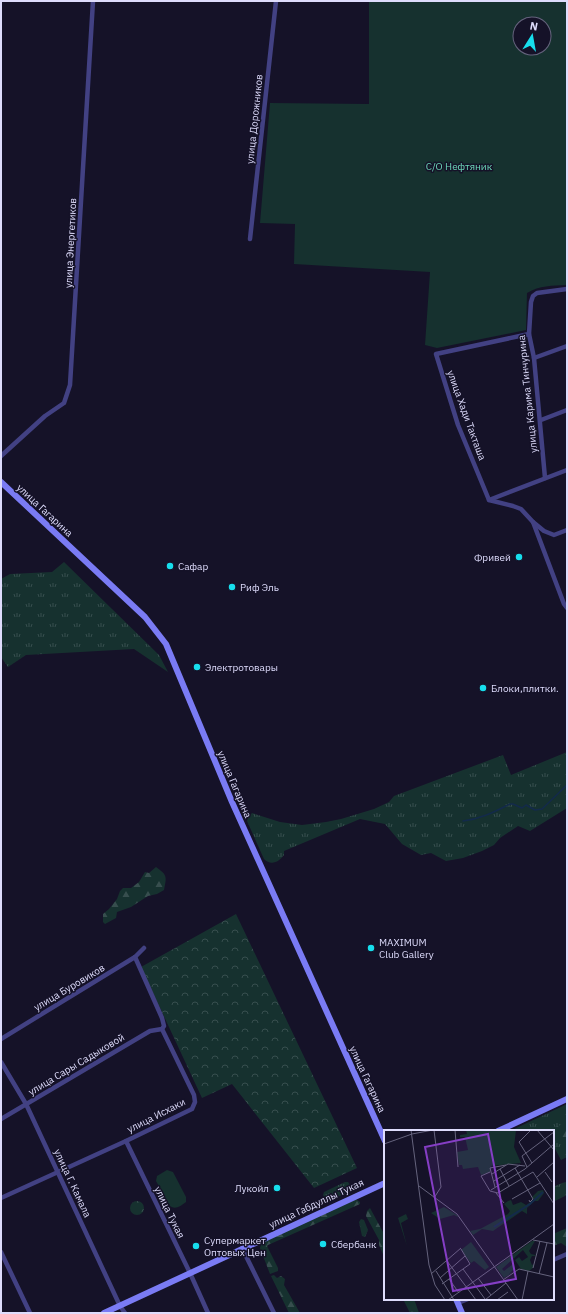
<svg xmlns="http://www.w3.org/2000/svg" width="568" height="1314" viewBox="0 0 568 1314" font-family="'IBM Plex Sans',sans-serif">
<defs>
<pattern id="grass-tufts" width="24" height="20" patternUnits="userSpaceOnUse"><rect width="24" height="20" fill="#16312f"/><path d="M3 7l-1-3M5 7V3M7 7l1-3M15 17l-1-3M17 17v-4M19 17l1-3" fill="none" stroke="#374e4e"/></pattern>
<pattern id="forest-firs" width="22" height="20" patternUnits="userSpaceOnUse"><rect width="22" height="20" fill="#16312f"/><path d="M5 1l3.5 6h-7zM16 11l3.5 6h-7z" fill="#374e4e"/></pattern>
<pattern id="park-crowns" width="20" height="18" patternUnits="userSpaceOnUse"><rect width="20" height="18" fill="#16312f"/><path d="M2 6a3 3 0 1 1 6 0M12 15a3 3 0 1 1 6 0" fill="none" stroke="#374e4e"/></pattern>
</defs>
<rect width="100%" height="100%" fill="#151228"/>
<!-- grass -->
<g fill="url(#grass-tufts)">
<polygon points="64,562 159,655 168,672 134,649 26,655 8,667 1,657 1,579 10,574 52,572"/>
<path d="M567 752V808L530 831 518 826 500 838 494 845 482 851 463 858 446 861 431 853 421 855 402 844 385 824 360 819 284 851V855C279 862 271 866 264 859L247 821 249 816 252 813 280 822 302 825 326 822 341 819 374 809 389 802 394 796 503 755 511 775Z"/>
<polygon points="567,1104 567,1157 561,1160 553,1145 553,1131 510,1131"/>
<polygon points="345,1182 348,1182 352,1188 351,1191 328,1201 326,1200 323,1195 324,1192"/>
<polygon points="566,1182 567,1183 567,1195 553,1202 553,1187 562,1183"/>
</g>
<!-- forest -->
<g fill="url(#forest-firs)">
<path d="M156 867C167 875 167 876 164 890L157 894 148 896 131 907 117 912 116 918 105 924 103 922V914L109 909 117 899 120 891 123 888H131L139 882 145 872 149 873Z"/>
<polygon points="567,1122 567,1147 563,1144 554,1141 553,1131 547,1131"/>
<polygon points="354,1198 360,1202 360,1204 268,1245 267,1246 278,1268 278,1271 270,1274 260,1248 262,1242"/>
<polygon points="370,1208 383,1232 385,1239 385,1259 379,1245 379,1240 366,1216 367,1211"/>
<polygon points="361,1219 364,1220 368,1230 365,1237 362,1236 359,1222"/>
<polygon points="567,1228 567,1247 561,1243 553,1246 553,1234"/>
<polygon points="274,1275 277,1278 281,1276 285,1279 284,1285 300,1313 289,1313 271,1276"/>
<polygon points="403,1299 414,1299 419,1313 410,1313"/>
</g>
<!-- park -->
<g fill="url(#park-crowns)">
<polygon points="236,914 357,1168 314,1188 232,1084 202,1098 141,967"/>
<circle cx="137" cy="1208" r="7"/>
</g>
<!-- garden -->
<g fill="#16312f" fill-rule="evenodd">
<path d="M369 1H567V285C552 286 540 285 527 293L526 330 437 348 425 345 430 272 294 264 295 224 260 223 270 103 369 104ZM520 24H544V48H520Z"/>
<path d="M167 1170 173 1172 186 1197V1202C181 1206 175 1210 170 1206L156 1181 157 1176Z"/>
</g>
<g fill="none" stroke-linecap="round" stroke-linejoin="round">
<!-- stream -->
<path stroke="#132a4b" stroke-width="1.5" d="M463 821C481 819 494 812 510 804H513L522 808 526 805 535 810 542 809 567 785"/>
<!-- street -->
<g stroke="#424183" stroke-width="4.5">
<polyline points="250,239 276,1"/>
<polyline points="529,334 436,354 458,425 489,500 513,506 521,509 533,522 544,531 554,535 567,530"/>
<polyline points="534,358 567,346"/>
<polyline points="541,420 567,410"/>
<polyline points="1,456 45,416 64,403 70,385 93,1"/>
<polyline points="545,478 534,358 529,334 531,302 533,296 537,293 567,289"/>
<polyline points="489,500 567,470"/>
<polyline points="533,522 564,604 567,608"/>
<polyline points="1,1039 135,957 144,948"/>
<polyline points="1,1062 26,1104 120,1306 125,1313"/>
<polyline points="1,1119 150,1031 162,1029"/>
<polyline points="126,1141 190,1273 208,1313"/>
<polyline points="1,1198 126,1141 192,1109 195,1102 194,1095 162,1029 164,1026 162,1018 135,957"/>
<polyline points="242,1248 274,1313"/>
<polyline points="1,1252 30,1313"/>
<polyline points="553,1260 567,1254"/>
<polyline points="458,1303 468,1299"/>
</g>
<!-- secondary -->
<g stroke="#7a7bf4" stroke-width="6">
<polyline points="1,482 145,617 166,644 232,802 385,1141"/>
<polyline points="498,1131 567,1099"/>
<polyline points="456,1299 462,1313"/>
<polyline points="104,1313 385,1183"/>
</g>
</g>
<!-- markers -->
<g fill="#17deed" stroke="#151228" stroke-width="1.5">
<circle cx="519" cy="557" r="4"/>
<circle cx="170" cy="566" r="4"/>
<circle cx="232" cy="587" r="4"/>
<circle cx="197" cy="667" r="4"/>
<circle cx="483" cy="688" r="4"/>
<circle cx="371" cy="948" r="4"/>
<circle cx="277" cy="1188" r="4"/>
<circle cx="323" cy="1244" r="4"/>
<circle cx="196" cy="1246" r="4"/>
</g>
<g text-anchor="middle" stroke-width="3" stroke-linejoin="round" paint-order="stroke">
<!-- street labels -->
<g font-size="10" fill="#dedcfc" stroke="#151228">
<text transform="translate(254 119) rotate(-84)" y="4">улица Дорожников</text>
<text transform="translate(70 243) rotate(-87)" y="4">улица Энергетиков</text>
<text transform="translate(527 394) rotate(-96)" y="4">улица Карима Тинчурина</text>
<text transform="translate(467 415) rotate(70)" y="4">улица Хади Такташа</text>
<text transform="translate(45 510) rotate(43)" y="4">улица Гагарина</text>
<text transform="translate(235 784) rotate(67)" y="4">улица Гагарина</text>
<text transform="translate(69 987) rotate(-31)" y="4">улица Буровиков</text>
<text transform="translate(76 1064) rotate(-31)" y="4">улица Сары Садыковой</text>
<text transform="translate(368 1079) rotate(65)" y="4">улица Гагарина</text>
<text transform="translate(156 1115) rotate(-27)" y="4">улица Исхаки</text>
<text transform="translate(73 1183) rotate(65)" y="4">улица Г. Камала</text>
<text transform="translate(316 1203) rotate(-25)" y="4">улица Габдуллы Тукая</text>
<text transform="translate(170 1212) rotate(64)" y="4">улица Тукая</text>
</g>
<!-- park labels -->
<g font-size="10" fill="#6cd8b9" stroke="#151228">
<text x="459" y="170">С/О Нефтяник</text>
</g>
<!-- poi labels -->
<g font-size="10" fill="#dedcfc" stroke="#151228" text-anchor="start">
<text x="511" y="561" text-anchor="end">Фривей</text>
<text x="178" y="570">Сафар</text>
<text x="240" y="591">Риф Эль</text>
<text x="205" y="671">Электротовары</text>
<text x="491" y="692">Блоки,плитки.</text>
<text x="379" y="946">MAXIMUM<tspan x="379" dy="12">Club Gallery</tspan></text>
<text x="269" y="1192" text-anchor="end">Лукойл</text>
<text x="204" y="1244">Супермаркет<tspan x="204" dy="12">Оптовых Цен</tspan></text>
<text x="331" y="1248">Сбербанк</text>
</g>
</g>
<!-- overview -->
<g transform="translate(384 1130)">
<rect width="170" height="170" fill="#151228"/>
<path d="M159 60 160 63 154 71H150L143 78V84L138 81 109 101 98 99 89 105 86 101 96 99 124 84 126 81 120 74 124 71 127 70 129 75 137 72 142 75 150 70 148 67 154 61ZM60 77 73 85 74 87 70 85 56 89 47 83ZM22 84 24 89 17 93 23 116 14 88ZM148 111H151L145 121 147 124 151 125 153 119 151 126H148L146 130 148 135 150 134 149 138 145 141 137 139 131 130 135 127 138 131 144 127 139 120 118 139 120 141 129 134 131 138 125 144 133 140 120 148 112 137Z" fill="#16312f"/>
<path d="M87 112 105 137 101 140 90 131 87 133 77 120Z" fill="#16312f"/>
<path d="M82 0H132L130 17 137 33 107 36 106 42 97 45 94 37 79 39 78 35H75L73 22 84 20 81 7H76V5L83 4Z" fill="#16312f"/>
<path fill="none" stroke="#132a4b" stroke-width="2" d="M110 97 146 74 159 62"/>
<path fill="none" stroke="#65637d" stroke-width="1" d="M27 0 45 135 51 155 61 170M50 0 57 57 50 68M71 0 74 37M147 0 135 12 148 33M153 0 170 20M0 14 28 4 49 0M143 37 138 26 170 2M131 38 149 69 146 72 145 70M116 39 125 56M106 42 97 46 106 61 114 63 149 42 170 74M161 42 168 52M108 44 124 34 141 36M153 47 170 32M110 51 136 35M35 56 73 84 134 170M111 57 106 38 122 35M107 60 141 39 170 14M112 63 120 73M128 69 156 53M149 110 170 114M63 131 92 170M149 138 156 111M79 139 101 169M52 141 70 170M47 144 77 118M155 144 163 113M56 148 81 126M94 148 107 165M65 149 75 163M119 150 135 139 170 147M58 154 86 134 77 119M64 170 170 94M101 170 122 153M113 170 124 162M138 170 144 141"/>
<path fill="#853ec5" fill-opacity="0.15" stroke="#853ec5" stroke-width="2" d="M104 4 132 149 69 161 41 17Z"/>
<rect width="170" height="170" fill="none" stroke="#dedcfc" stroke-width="2"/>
</g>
<!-- border -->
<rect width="568" height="1314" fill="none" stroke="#dedcfc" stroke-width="4"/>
<!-- north arrow -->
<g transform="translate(532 36) rotate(11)"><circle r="19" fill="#151228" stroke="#65637d"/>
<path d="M0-3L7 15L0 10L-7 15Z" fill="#17deed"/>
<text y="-6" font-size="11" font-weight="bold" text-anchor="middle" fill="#dedcfc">N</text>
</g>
</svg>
